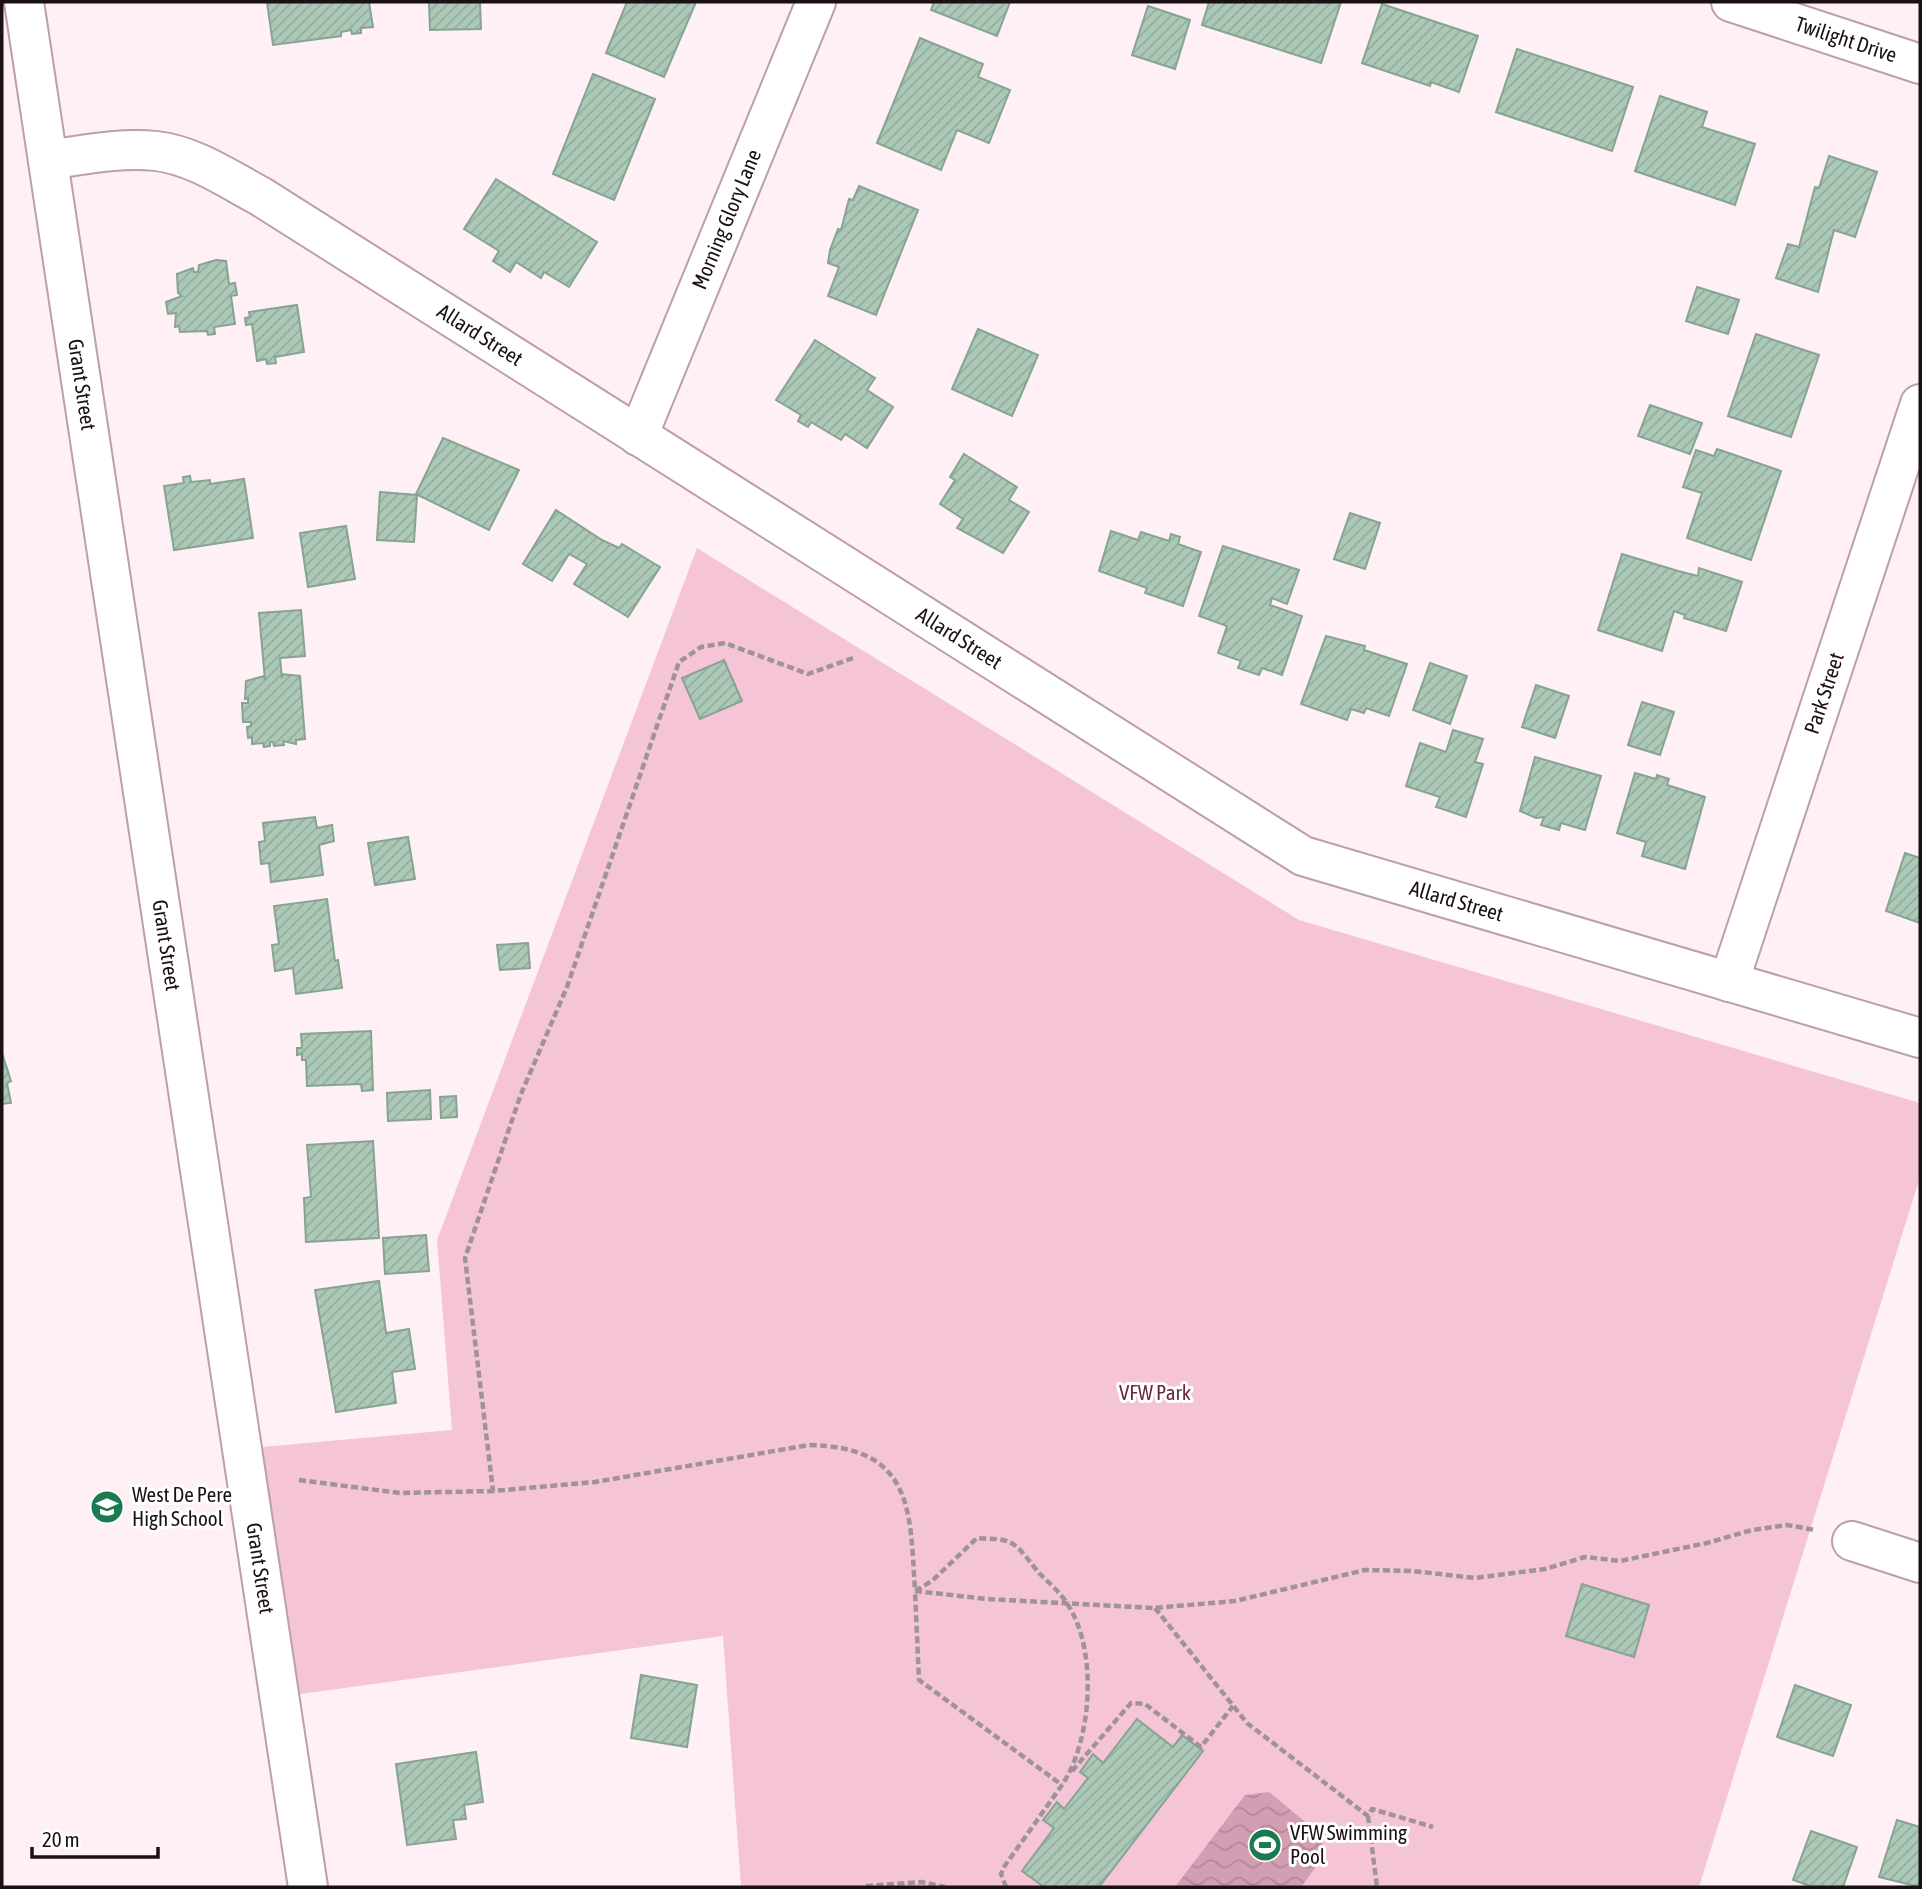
<svg xmlns="http://www.w3.org/2000/svg" width="1922" height="1889" viewBox="0 0 1922 1889" font-family="'Asap Condensed',sans-serif">
<defs>
<pattern id="water-waves" width="16" height="10" patternUnits="userSpaceOnUse" patternTransform="scale(1.75)"><rect width="16" height="10" fill="#d29eb3"/><path d="M0 5q4-4 8 0t8 0" fill="none" stroke="#b48799"/></pattern>
<pattern id="building-hatch" width="6" height="6" patternUnits="userSpaceOnUse" patternTransform="scale(1.75)"><rect width="6" height="6" fill="#acc9b8"/><path d="M-1 1l2-2M0 6l6-6M5 7l2-2" fill="none" stroke="#93ac9d"/></pattern>
</defs>
<rect width="100%" height="100%" fill="#fef0f5"/>
<!-- park -->
<polygon fill="#f5c4d7" points="697,548 1299,920 1920,1103 1920,1177 1699,1887 741,1887 723,1636 279,1697 241,1449 452,1430 437,1240"/>
<!-- water -->
<polygon fill="url(#water-waves)" points="1269,1792 1321,1835 1324,1856 1301,1887 1175,1887 1245,1795"/>
<!-- building -->
<g fill="url(#building-hatch)" stroke="#87a392" stroke-width="2">
<polygon points="267,2 369,2 373,27 361,28 361,33 352,34 351,30 341,32 341,36 273,45"/>
<polygon points="429,2 480,2 481,29 430,30"/>
<polygon points="627,2 696,2 664,77 606,53"/>
<polygon points="934,2 1010,2 997,36 931,10"/>
<polygon points="1209,2 1341,2 1321,63 1202,25"/>
<polygon points="1382,4 1478,36 1459,92 1431,82 1430,86 1362,63"/>
<polygon points="1148,6 1190,20 1175,69 1132,55"/>
<polygon points="920,38 983,64 978,77 1010,90 989,143 957,130 941,170 877,143"/>
<polygon points="1517,49 1633,87 1612,151 1496,112"/>
<polygon points="593,74 655,99 614,200 553,174"/>
<polygon points="1660,96 1707,112 1702,127 1755,144 1735,205 1635,171"/>
<polygon points="1829,156 1877,172 1855,237 1834,230 1818,292 1776,278 1788,244 1799,247 1815,187 1819,188"/>
<polygon points="496,179 597,242 569,287 544,272 541,278 516,262 510,272 493,261 499,251 464,229"/>
<polygon points="859,186 918,210 876,315 828,296 839,267 828,263 830,250 838,229 841,230 849,199 853,200"/>
<polygon points="216,260 226,261 229,284 235,283 237,295 231,296 235,324 214,327 215,334 208,335 207,331 180,332 179,326 175,327 176,313 168,314 166,302 182,296 178,293 177,274 193,268 194,272 198,272 199,265"/>
<polygon points="1697,287 1739,300 1728,334 1686,321"/>
<polygon points="297,305 304,352 275,357 276,363 267,364 266,359 257,361 252,324 246,325 245,318 250,317 249,312"/>
<polygon points="978,329 1038,355 1012,416 952,389"/>
<polygon points="1756,334 1819,355 1791,437 1728,416"/>
<polygon points="815,340 875,378 867,390 893,407 867,448 845,434 841,440 811,422 808,427 798,421 801,415 776,400"/>
<polygon points="1650,405 1702,423 1690,454 1638,436"/>
<polygon points="443,438 519,470 489,530 416,494"/>
<polygon points="1717,449 1781,471 1751,560 1687,538 1702,493 1683,487 1696,450 1714,456"/>
<polygon points="964,454 1017,487 1009,500 1029,512 1003,553 957,528 963,519 940,504 955,480 950,477"/>
<polygon points="190,476 191,482 210,480 210,484 244,479 253,538 174,550 164,486 184,483 183,477"/>
<polygon points="380,492 417,495 414,542 377,540"/>
<polygon points="556,510 602,540 619,548 622,544 660,567 628,617 574,584 587,564 569,554 552,581 523,564"/>
<polygon points="1350,513 1380,523 1365,569 1334,559"/>
<polygon points="346,526 355,579 308,587 300,533"/>
<polygon points="1111,531 1138,540 1141,532 1169,541 1171,534 1180,537 1178,544 1201,552 1183,606 1145,593 1147,588 1099,571"/>
<polygon points="1223,546 1299,570 1287,604 1272,598 1270,605 1302,616 1282,675 1262,668 1259,675 1238,668 1241,661 1218,653 1227,626 1199,616"/>
<polygon points="1622,554 1678,571 1698,576 1699,568 1742,582 1726,631 1684,618 1685,615 1674,611 1662,651 1598,630"/>
<polygon points="301,610 305,656 280,658 282,678 282,674 300,676 305,739 296,740 296,744 283,741 284,745 274,746 273,742 270,742 270,746 264,747 263,743 252,744 252,737 248,738 247,727 251,726 251,722 243,722 242,703 248,703 248,698 245,699 246,681 264,676 265,680 259,613"/>
<polygon points="1326,636 1365,646 1364,650 1407,664 1389,716 1366,708 1364,713 1351,709 1347,720 1301,704"/>
<polygon points="724,660 742,701 700,719 682,678"/>
<polygon points="1430,663 1467,676 1450,724 1413,710"/>
<polygon points="1536,685 1569,696 1555,738 1522,727"/>
<polygon points="1642,702 1674,712 1660,755 1628,745"/>
<polygon points="1453,730 1483,739 1475,762 1483,764 1466,817 1436,807 1440,797 1406,786 1420,743 1446,752"/>
<polygon points="1535,757 1601,776 1585,830 1561,823 1559,830 1541,825 1544,817 1536,818 1520,811"/>
<polygon points="1635,773 1656,779 1657,775 1669,779 1667,785 1705,797 1685,869 1642,856 1646,842 1617,833"/>
<polygon points="315,817 317,828 332,825 334,841 319,845 323,875 271,882 269,863 261,864 259,842 265,841 263,823"/>
<polygon points="408,837 415,879 375,885 368,843"/>
<polygon points="1905,853 1920,858 1920,923 1886,911"/>
<polygon points="327,899 335,961 338,960 342,988 296,994 293,968 275,971 272,945 279,944 274,906"/>
<polygon points="528,943 530,968 500,970 497,945"/>
<polygon points="371,1031 373,1090 362,1091 361,1084 307,1086 306,1060 302,1060 302,1054 297,1055 297,1048 302,1048 301,1034"/>
<polygon points="2,1053 11,1081 7,1083 11,1103 2,1104"/>
<polygon points="430,1090 431,1119 388,1121 387,1093"/>
<polygon points="456,1096 457,1117 441,1118 440,1097"/>
<polygon points="373,1141 379,1238 306,1242 304,1198 311,1197 307,1145"/>
<polygon points="426,1235 429,1271 385,1274 383,1238"/>
<polygon points="379,1281 386,1333 409,1329 415,1369 392,1372 396,1403 336,1412 315,1290"/>
<polygon points="1582,1584 1649,1605 1634,1657 1566,1636"/>
<polygon points="641,1675 697,1685 687,1747 631,1738"/>
<polygon points="1795,1685 1851,1705 1833,1756 1777,1737"/>
<polygon points="1137,1719 1173,1747 1182,1735 1203,1751 1099,1887 1044,1887 1022,1871 1054,1828 1043,1820 1057,1802 1064,1809 1088,1778 1080,1772 1093,1754 1103,1763"/>
<polygon points="476,1752 483,1802 464,1805 466,1819 453,1820 456,1839 407,1845 396,1764"/>
<polygon points="1897,1820 1920,1827 1920,1887 1879,1877"/>
<polygon points="1811,1831 1857,1847 1843,1887 1813,1887 1793,1880"/>
</g>
<g fill="none" stroke-linecap="round" stroke-linejoin="round">
<defs>
<g id="minor">
<path id="s1" d="M24 2 308 1887"/>
<path id="s2" d="M1731 2 1920 64"/>
<path id="s3" d="M48 160C83 155 121 147 156 151 193 155 228 179 260 196L1303 856 1920 1038"/>
<path id="s4" d="M638 436 816 2"/>
<path id="s5" d="M1729 982 1920 404"/>
<polyline points="1852,1541 1920,1563"/>
</g>
</defs>
<!-- minor casing -->
<use href="#minor" stroke="#be9eaa" stroke-width="42"/>
<!-- path -->
<g stroke="#a09398" stroke-width="4.5" stroke-dasharray="7 3.5" stroke-linecap="butt">
<path d="M853 658 808 674 725 643 701 647 679 662 567 987 521 1094 465 1258 493 1491 595 1482 809 1445C913 1447 910 1509 915 1591L987 1599 1154 1608 1235 1601 1365 1570 1413 1571 1475 1578 1545 1569 1585 1557 1620 1561 1707 1543 1752 1530 1787 1525 1815 1530"/>
<polyline points="299,1480 400,1493 493,1491"/>
<polyline points="1155,1608 1247,1723 1368,1816 1372,1809 1433,1827"/>
<polyline points="1072,1771 1131,1703 1145,1704 1201,1747 1233,1706"/>
<polyline points="1368,1816 1377,1887"/>
<polyline points="866,1886 922,1882 945,1887"/>
<path d="M1006 1887 1001 1874 1004 1867 1062 1785C1092 1740 1098 1651 1068 1605 1061 1593 1049 1583 1039 1573 1031 1564 1020 1546 1009 1542 1001 1538 987 1539 977 1538L932 1581 915 1591 919 1680 1062 1785"/>
</g>
<!-- minor -->
<use href="#minor" stroke="#fff" stroke-width="38"/>
</g>
<!-- icons -->
<defs>
<symbol id="school-disc" viewBox="-11 -11 22 22"><circle r="9.5" fill="#1c7a50" stroke="#fff"/><path d="M0-5L7-2L0 1L-7-2ZM-4 1L0 2.5L4 1V4Q0 6-4 4Z" fill="#fff"/></symbol>
<symbol id="stadium-disc" viewBox="-11 -11 22 22"><circle r="9.5" fill="#1c7a50" stroke="#fff"/><path d="M0-5a6.5 5 0 1 0 0 10a6.5 5 0 1 0 0-10ZM-3.5-1.8h7v3.6h-7Z" fill="#fff"/></symbol>
</defs>
<g fill-rule="evenodd">
<use href="#school-disc" x="88" y="1488" width="38" height="38"/>
<use href="#stadium-disc" x="1246" y="1826" width="38" height="38"/>
</g>
<g text-anchor="middle" stroke-width="6" stroke-linejoin="round" paint-order="stroke">
<!-- street labels -->
<g font-size="21" fill="#1b1014" stroke="#fff">
<text dy="7" stroke="none"><textPath href="#s2" startOffset="121">Twilight Drive</textPath></text>
<text dy="7" stroke="none"><textPath href="#s4" startOffset="234">Morning Glory Lane</textPath></text>
<text dy="7" stroke="none"><textPath href="#s3" startOffset="483">Allard Street</textPath></text>
<text dy="7" stroke="none"><textPath href="#s1" startOffset="387">Grant Street</textPath></text>
<text dy="7" stroke="none"><textPath href="#s3" startOffset="1050">Allard Street</textPath></text>
<text dy="7" stroke="none"><textPath href="#s5" startOffset="304">Park Street</textPath></text>
<text dy="7" stroke="none"><textPath href="#s3" startOffset="1617">Allard Street</textPath></text>
<text dy="7" stroke="none"><textPath href="#s1" startOffset="954">Grant Street</textPath></text>
<text dy="7" stroke="none"><textPath href="#s1" startOffset="1584">Grant Street</textPath></text>
</g>
<!-- park labels -->
<g font-size="21" fill="#692a47" stroke="#fff">
<text x="1155" y="1400">VFW Park</text>
</g>
<!-- poi labels -->
<g font-size="21" fill="#1b1014" stroke="#fff" text-anchor="start">
<text x="132" y="1502">West De Pere<tspan x="132" dy="24">High School</tspan></text>
<text x="1290" y="1840">VFW Swimming<tspan x="1290" dy="24">Pool</tspan></text>
</g>
</g>
<!-- border -->
<rect width="1922" height="1889" fill="none" stroke="#1b1014" stroke-width="7"/>
<!-- scale -->
<path d="M32 1847v10h126v-10" fill="none" stroke="#1b1014" stroke-width="3.5"/>
<text x="42" y="1847" font-size="21" fill="#1b1014" stroke="#ffffff" stroke-width="5" paint-order="stroke">20 m</text>
</svg>
